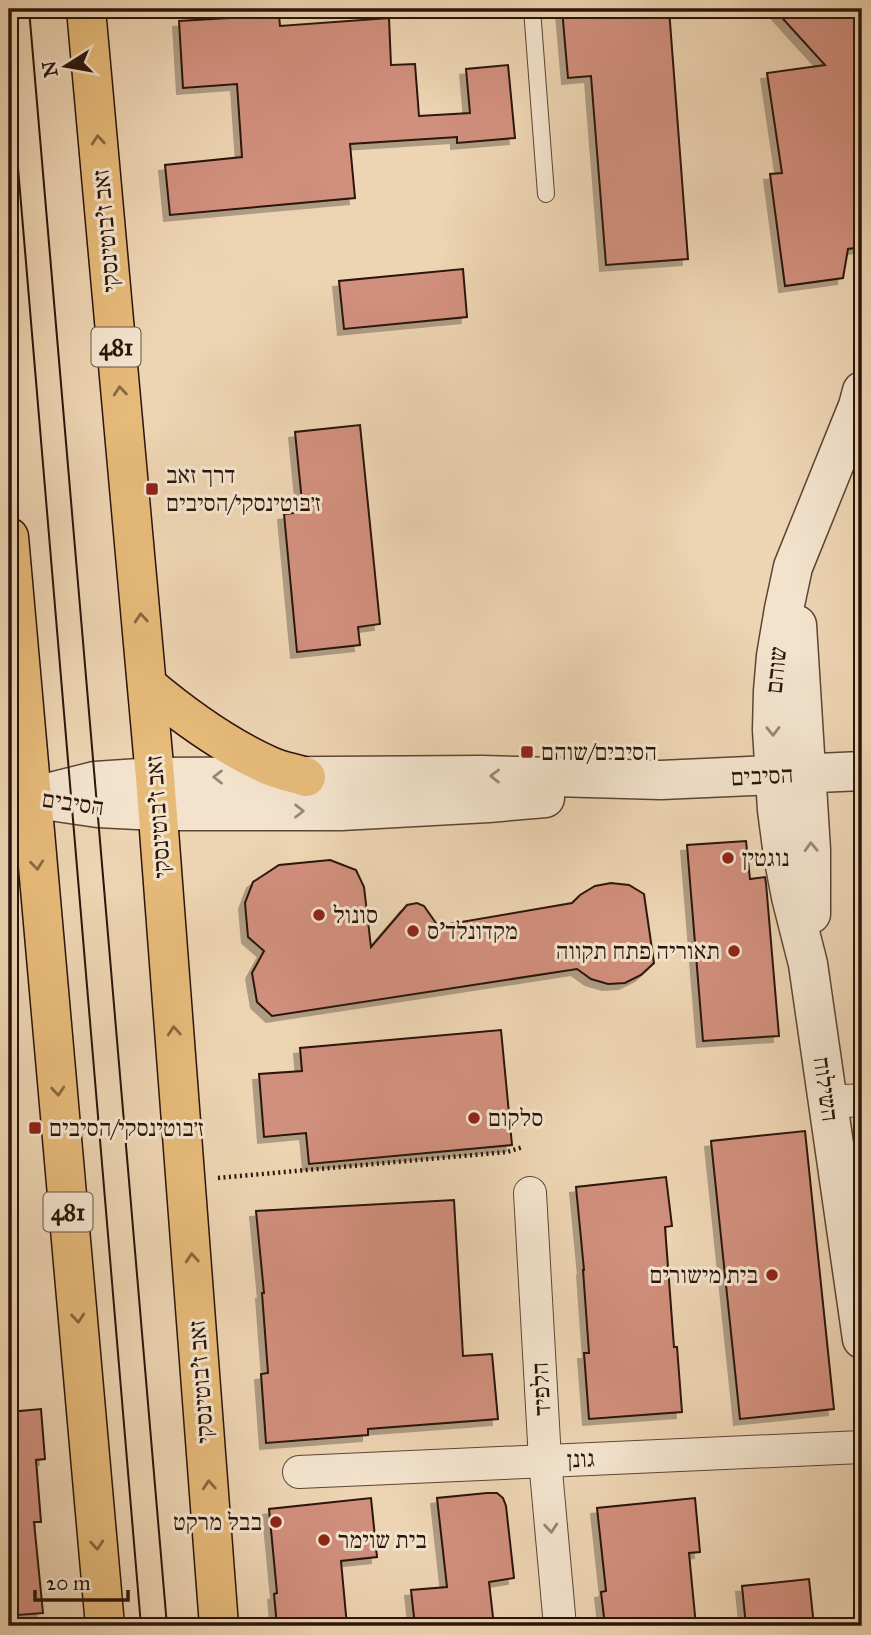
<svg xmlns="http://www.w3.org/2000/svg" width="871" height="1635" viewBox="0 0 871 1635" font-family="'IM FELL Great Primer','Frank Ruhl Libre',serif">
<defs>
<filter id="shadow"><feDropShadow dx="-6" dy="6" stdDeviation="0" flood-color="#0004"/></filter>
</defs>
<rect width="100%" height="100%" fill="#edd4b2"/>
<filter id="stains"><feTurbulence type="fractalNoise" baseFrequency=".00286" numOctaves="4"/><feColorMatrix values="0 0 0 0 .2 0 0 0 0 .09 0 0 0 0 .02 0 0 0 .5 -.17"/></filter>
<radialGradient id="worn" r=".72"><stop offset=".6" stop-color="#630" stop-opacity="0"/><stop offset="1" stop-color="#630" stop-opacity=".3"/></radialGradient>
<!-- building -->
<g fill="#d18f7d" stroke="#2b1509" stroke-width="2" filter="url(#shadow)">
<polygon points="562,9 669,9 688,259 606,265 591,76 568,78"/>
<polygon points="774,9 862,9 862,247 848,249 843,278 785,286 770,174 782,173 767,73 825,65"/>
<polygon points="279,15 280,26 389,18 391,65 415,64 419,116 470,113 466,69 508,65 515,138 457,143 457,137 350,144 355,198 170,215 165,165 242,157 237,84 183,88 179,21"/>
<polygon points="463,269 467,317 344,329 339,281"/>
<polygon points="360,425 380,624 358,627 360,645 297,652 284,514 303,512 295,432"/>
<polygon points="746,841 750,879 765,877 766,883 779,1036 703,1041 687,845"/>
<polygon points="330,860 356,870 364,887 371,947 407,905 417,903 424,906 438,926 572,903 580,895 595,886 611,883 629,885 644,894 654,963 641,975 625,983 608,984 591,979 577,969 272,1016 257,1002 252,973 264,951 248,937 245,903 253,882 279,865"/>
<polygon points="501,1030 512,1145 309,1164 306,1133 264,1137 259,1074 302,1071 300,1048"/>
<polygon points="805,1131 834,1409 740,1419 711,1141"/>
<polygon points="666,1177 672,1226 665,1227 674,1347 677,1347 682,1412 589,1419 584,1353 589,1353 583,1270 584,1270 576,1187"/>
<polygon points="454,1200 463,1356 492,1354 498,1419 368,1429 368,1435 266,1443 261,1374 268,1373 262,1293 264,1293 256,1211"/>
<polygon points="41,1409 45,1459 36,1460 41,1522 34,1522 43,1613 18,1615 9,1514 9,1412"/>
<polygon points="487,1493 497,1493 503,1498 506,1506 514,1578 489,1582 494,1626 415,1626 411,1590 447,1587 437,1498"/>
<polygon points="371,1498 377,1557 341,1561 347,1626 277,1626 274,1594 277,1593 269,1509"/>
<polygon points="695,1498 700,1552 689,1553 696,1626 605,1626 601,1592 606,1591 597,1508"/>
<polygon points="809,1579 814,1626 746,1626 742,1586"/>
</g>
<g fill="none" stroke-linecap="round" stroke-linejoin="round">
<defs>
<polyline id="service" points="532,9 546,194"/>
<g id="minor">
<polyline points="828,1102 862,1100"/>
<polyline points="530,1193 545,1460 560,1626"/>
<polyline points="299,1472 862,1447"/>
</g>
<g id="tertiary">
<polyline points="862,391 858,406 793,567 784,609 776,656 773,691 772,730 777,810 783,855 791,897 808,964 862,1339"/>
<polyline points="797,625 811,850 811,914"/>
<polyline points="31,797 95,781 155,777 482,775 661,780 862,771"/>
<polyline points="50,801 98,808 157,811 341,811 488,803 545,798"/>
</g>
<g id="primary">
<polyline points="86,9 155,777 219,1626"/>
<polyline points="9,537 105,1626"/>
<path d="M147 685C185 717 225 746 270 766 281 771 294 773 306 777"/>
</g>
</defs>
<!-- service casing -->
<use href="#service" stroke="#5c4533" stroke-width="18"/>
<!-- minor casing -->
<use href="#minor" stroke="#5c4533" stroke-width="34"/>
<!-- tertiary casing -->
<use href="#tertiary" stroke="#5c4533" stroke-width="41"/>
<!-- primary casing -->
<use href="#primary" stroke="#2b1509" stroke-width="41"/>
<!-- path -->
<polyline stroke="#2b1509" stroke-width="4.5" stroke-dasharray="2 3.5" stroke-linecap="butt" points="218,1178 507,1152 523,1147"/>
<!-- service -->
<use href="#service" stroke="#f3e3cd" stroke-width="16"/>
<!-- minor -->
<use href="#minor" stroke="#f3e3cd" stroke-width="32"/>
<!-- tertiary -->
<use href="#tertiary" stroke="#f3e3cd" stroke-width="38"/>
<!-- primary -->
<use href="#primary" stroke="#e6ba79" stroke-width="38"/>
<!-- tram -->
<g stroke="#2b1509" stroke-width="2">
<polyline points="29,9 167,1626"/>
<polyline points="9,61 141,1626"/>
</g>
</g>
<!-- one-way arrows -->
<defs><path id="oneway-chevron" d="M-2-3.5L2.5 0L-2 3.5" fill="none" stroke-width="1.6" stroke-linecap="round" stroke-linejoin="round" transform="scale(1.75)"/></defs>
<g stroke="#886841">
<use href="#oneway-chevron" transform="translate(98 140) rotate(-95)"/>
<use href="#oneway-chevron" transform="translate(120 391) rotate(-95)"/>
<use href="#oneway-chevron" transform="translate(141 618) rotate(-95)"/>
<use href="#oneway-chevron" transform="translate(37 865) rotate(84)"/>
<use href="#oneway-chevron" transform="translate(174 1031) rotate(-94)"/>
<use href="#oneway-chevron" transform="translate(58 1091) rotate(85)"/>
<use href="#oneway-chevron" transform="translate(192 1258) rotate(-94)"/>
<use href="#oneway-chevron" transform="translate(78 1318) rotate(85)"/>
<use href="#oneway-chevron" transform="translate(209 1485) rotate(-94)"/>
<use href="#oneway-chevron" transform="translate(97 1545) rotate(85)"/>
</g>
<g stroke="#998675">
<use href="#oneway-chevron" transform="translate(773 731) rotate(89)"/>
<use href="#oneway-chevron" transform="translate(495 776) rotate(-179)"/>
<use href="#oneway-chevron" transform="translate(218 777) rotate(-180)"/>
<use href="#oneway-chevron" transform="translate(299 811)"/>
<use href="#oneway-chevron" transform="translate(811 847) rotate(-92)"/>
<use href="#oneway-chevron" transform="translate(551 1528) rotate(85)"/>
</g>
<!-- markers -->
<g fill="#8f2418" stroke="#f3e3cd" stroke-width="2.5">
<rect x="145" y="482" width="14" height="14" rx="3.5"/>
<rect x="520" y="745" width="14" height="14" rx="3.5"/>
<circle cx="728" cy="858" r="7"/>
<circle cx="319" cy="915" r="7"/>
<circle cx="413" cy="931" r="7"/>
<circle cx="734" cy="951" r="7"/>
<circle cx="474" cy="1118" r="7"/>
<rect x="28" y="1121" width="14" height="14" rx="3.5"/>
<circle cx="772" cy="1275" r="7"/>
<circle cx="276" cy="1522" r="7"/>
<circle cx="324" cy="1540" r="7"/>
</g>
<g text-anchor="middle" stroke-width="6" stroke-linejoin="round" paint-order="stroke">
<!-- shield labels -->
<g fill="#f3e3cd" stroke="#675344" stroke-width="2">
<rect x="91.5" y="327.5" width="49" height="39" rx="5"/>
<rect x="43.5" y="1192.5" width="49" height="39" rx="5"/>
</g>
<g font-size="23" font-weight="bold" fill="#2b1509">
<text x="116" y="355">481</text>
<text x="68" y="1220">481</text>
</g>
<!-- street labels -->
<g font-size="24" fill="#2b1509" stroke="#f3e3cd">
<text transform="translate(106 231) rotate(-95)" y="8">זאב ז'בוטינסקי</text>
<text transform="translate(776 670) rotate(-84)" y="8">שוהם</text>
<text transform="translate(762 776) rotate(-3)" y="8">הסיבים</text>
<text transform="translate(73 803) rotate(8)" y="8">הסיבים</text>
<text transform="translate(158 817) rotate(-94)" y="8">זאב ז'בוטינסקי</text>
<text transform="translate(826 1089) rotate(82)" y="8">השילוח</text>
<text transform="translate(201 1382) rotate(-94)" y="8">זאב ז'בוטינסקי</text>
<text transform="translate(541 1389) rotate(-93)" y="8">הלפיד</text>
<text transform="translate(581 1459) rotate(-2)" y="8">גונן</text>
</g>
<!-- poi labels -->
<g font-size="24" fill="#2b1509" stroke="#f3e3cd" text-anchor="start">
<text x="166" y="483">דרך זאב<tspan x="166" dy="28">ז׳בוטינסקי/הסיבים</tspan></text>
<text x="541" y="760">הסיבים/שוהם</text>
<text x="742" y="866">נוגטין</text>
<text x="333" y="923">סונול</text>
<text x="427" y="939">מקדונלד'ס</text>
<text x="720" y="959" text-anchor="end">תאוריה פתח תקווה</text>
<text x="488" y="1126">סלקום</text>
<text x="49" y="1136">ז׳בוטינסקי/הסיבים</text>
<text x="758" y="1283" text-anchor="end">בית מישורים</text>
<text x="262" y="1530" text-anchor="end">בבל מרקט</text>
<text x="338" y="1548">בית שוימר</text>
</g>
</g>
<!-- margin -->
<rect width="871" height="1635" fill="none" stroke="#edd4b2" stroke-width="35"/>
<rect x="10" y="10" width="850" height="1614" fill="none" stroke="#2b1509" stroke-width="3.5"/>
<rect x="18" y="18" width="836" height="1600" fill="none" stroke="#2b1509" stroke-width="2"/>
<!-- north arrow -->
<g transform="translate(66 66) rotate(259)" stroke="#f3e3cd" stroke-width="5" paint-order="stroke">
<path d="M0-5L12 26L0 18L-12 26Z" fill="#2b1509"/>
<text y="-10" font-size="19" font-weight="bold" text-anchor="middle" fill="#2b1509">N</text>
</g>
<!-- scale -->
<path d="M35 1590v10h93v-10" fill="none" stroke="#2b1509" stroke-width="3.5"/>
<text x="46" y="1590" font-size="21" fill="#2b1509" stroke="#f3e3cd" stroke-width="5" paint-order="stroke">20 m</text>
<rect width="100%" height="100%" filter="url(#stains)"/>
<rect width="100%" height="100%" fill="url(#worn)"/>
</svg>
